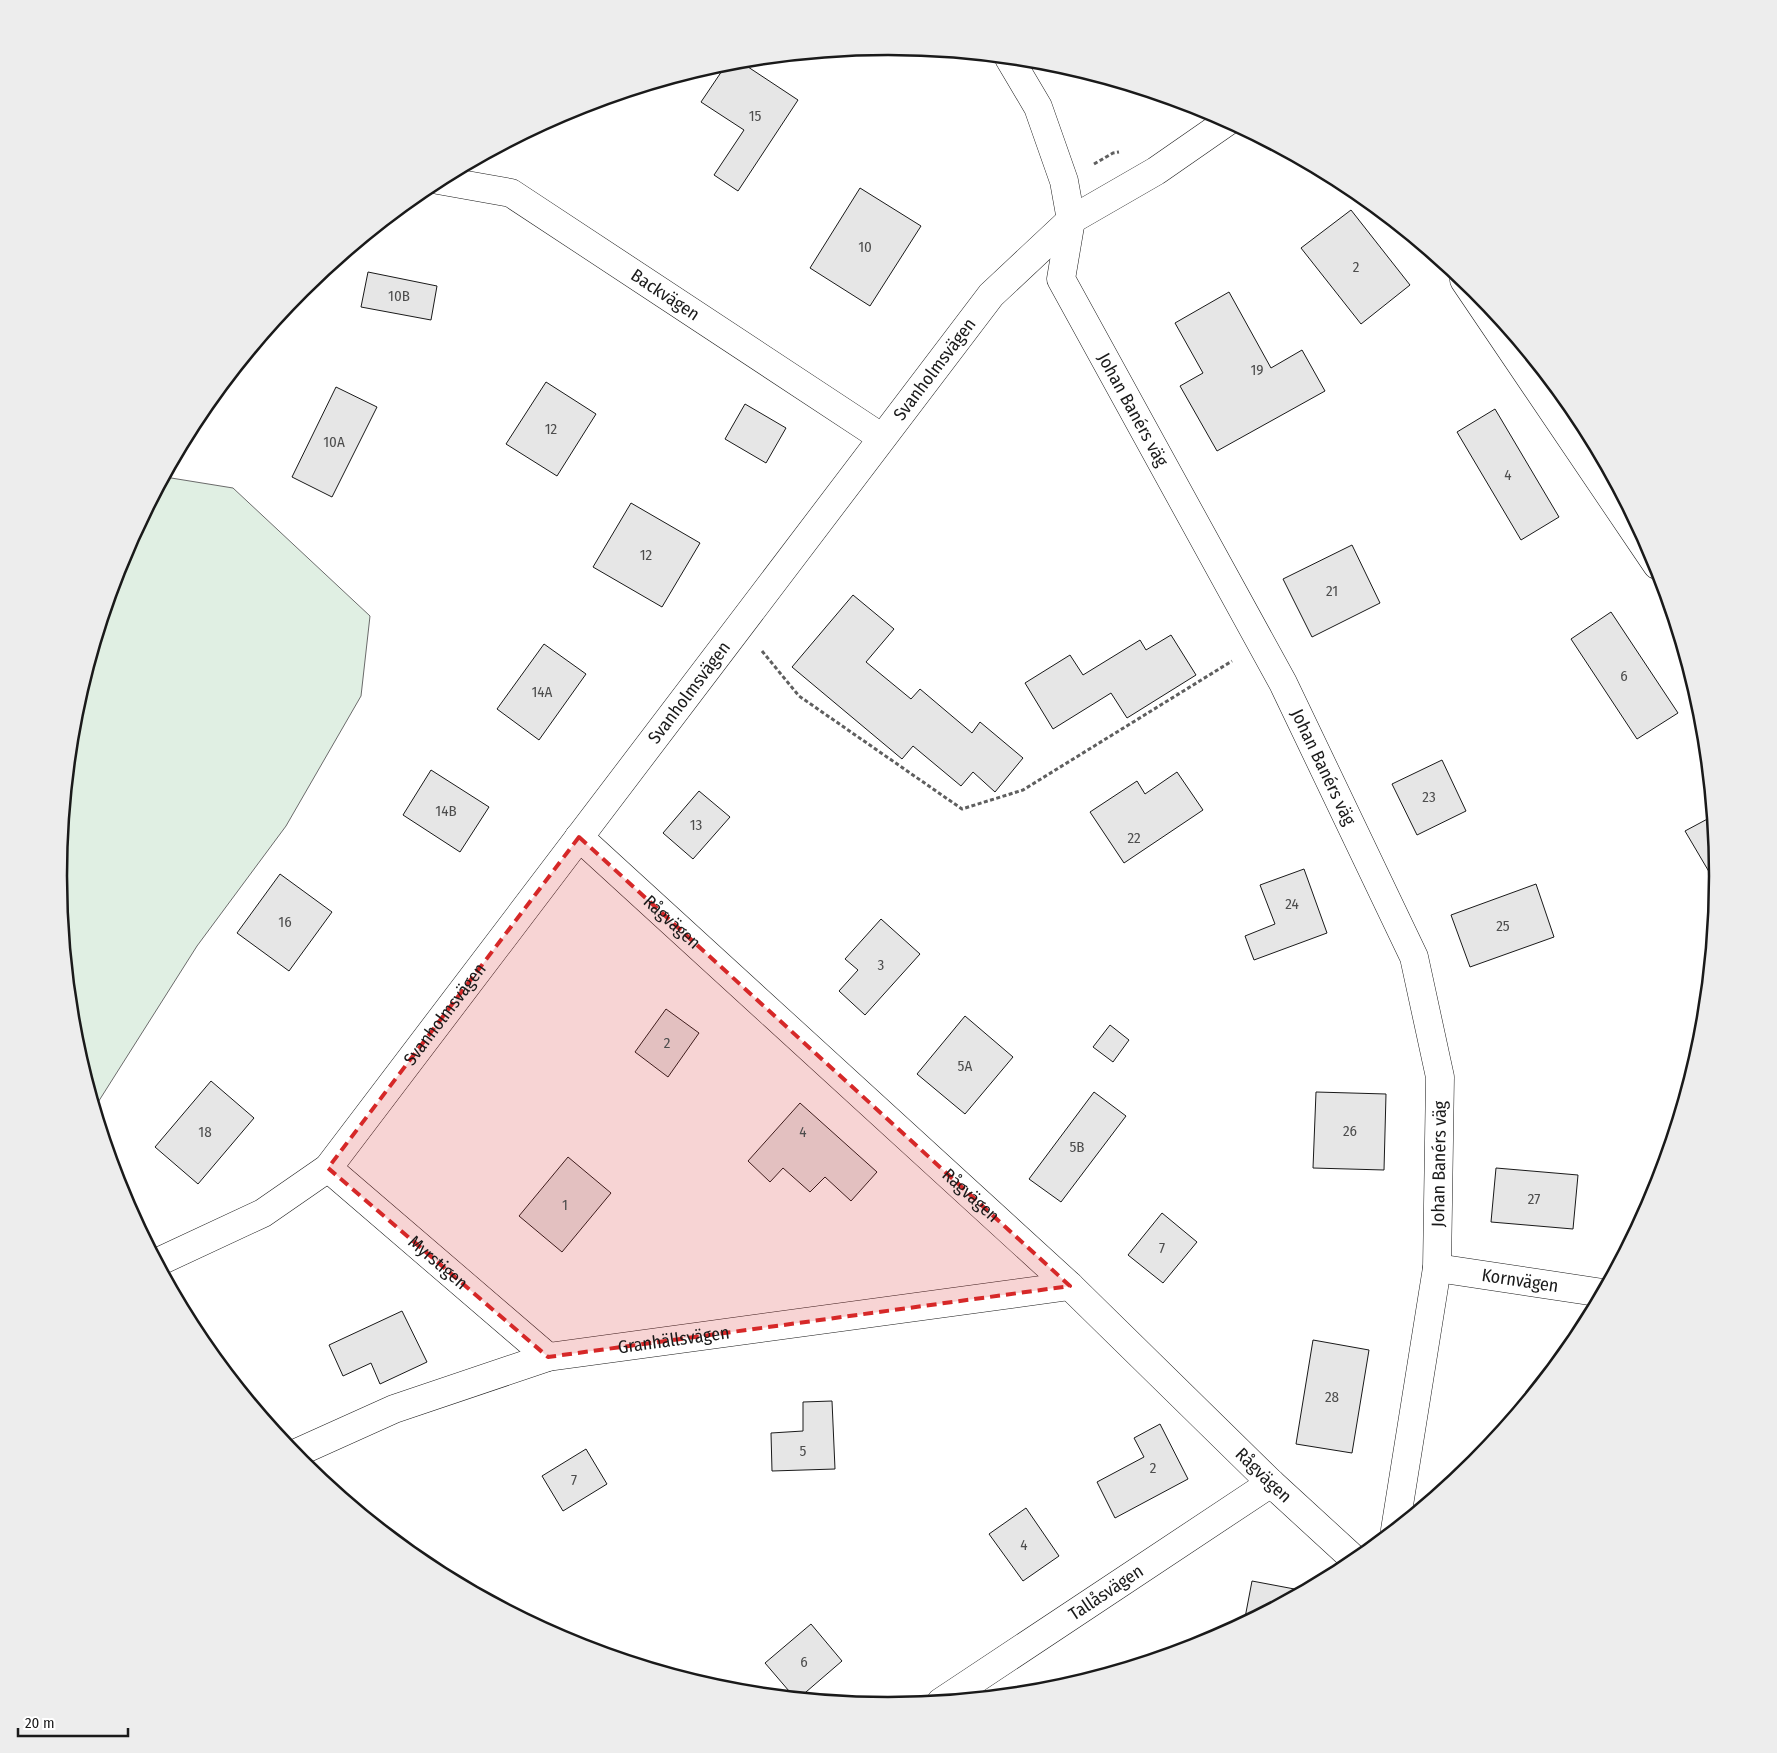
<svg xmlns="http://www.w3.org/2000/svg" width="1777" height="1753" viewBox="0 0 1777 1753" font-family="'Fira Sans Condensed',sans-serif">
<rect width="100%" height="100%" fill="#fff"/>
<!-- green -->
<polygon fill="#e0efe3" stroke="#6a6a6a" points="165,477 233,488 370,616 361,696 286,826 197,946 95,1107 74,1038 58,876 74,714 122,559"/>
<!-- building -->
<g fill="#e6e6e6" stroke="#1a1a1a">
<polygon points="739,61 798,100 738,191 714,175 744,130 701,102 728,62"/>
<polygon points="860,188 921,226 870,306 810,268"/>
<polygon points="1351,210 1410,285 1361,324 1301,248"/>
<polygon points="368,272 437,286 431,320 361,307"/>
<polygon points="1229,292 1271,368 1302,350 1325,391 1217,451 1180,386 1203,373 1175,323"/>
<polygon points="546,382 596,414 557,476 506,444"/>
<polygon points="336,387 377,407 332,497 292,477"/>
<polygon points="745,404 786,428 766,463 725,439"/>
<polygon points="1495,409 1559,517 1521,540 1457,432"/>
<polygon points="631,503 700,543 662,607 593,567"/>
<polygon points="1352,545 1380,603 1312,637 1283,579"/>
<polygon points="853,595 894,629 866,662 911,699 920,689 972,733 980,722 1023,758 995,792 973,772 961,786 913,746 902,759 792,667"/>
<polygon points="1611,612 1678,713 1637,739 1571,639"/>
<polygon points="1171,635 1196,675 1127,718 1111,693 1053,729 1025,683 1070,655 1083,675 1140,640 1146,650"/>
<polygon points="544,644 586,674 539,740 497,709"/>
<polygon points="1442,760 1466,811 1417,835 1392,784"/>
<polygon points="431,770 489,807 460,852 403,815"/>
<polygon points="1177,772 1203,810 1124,863 1090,812 1137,781 1145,794"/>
<polygon points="699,791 730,817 693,859 663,833"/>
<polygon points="1713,816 1719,877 1718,887 1685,831"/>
<polygon points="1304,869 1327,933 1254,960 1245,936 1275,924 1260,885"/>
<polygon points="280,874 332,912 289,971 237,933"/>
<polygon points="1536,884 1554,937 1470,967 1451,915"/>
<polygon points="881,919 920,954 865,1015 839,991 858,970 845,959"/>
<polygon points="666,1009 699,1033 668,1077 635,1052"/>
<polygon points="965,1016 1013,1057 965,1114 917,1074"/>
<polygon points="1110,1025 1129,1040 1113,1062 1093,1047"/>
<polygon points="211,1081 254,1118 198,1184 155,1147"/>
<polygon points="1094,1092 1126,1116 1061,1202 1029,1179"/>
<polygon points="1316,1092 1386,1094 1384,1170 1313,1168"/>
<polygon points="800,1103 877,1172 851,1201 825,1177 810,1192 783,1168 770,1182 748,1161"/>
<polygon points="568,1157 611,1193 562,1252 519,1216"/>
<polygon points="1496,1168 1578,1175 1573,1229 1491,1222"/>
<polygon points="1162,1213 1197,1242 1163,1283 1128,1255"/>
<polygon points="402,1311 427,1362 380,1384 371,1363 343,1376 329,1345"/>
<polygon points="1313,1340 1369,1350 1352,1453 1296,1444"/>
<polygon points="832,1401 835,1469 772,1471 771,1433 803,1431 803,1402"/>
<polygon points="1160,1424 1188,1479 1115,1518 1097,1482 1144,1457 1134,1438"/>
<polygon points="586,1449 607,1484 563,1511 542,1476"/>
<polygon points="1026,1508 1059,1556 1023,1581 989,1534"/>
<polygon points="1252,1581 1305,1591 1244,1623"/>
<polygon points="811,1624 842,1661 799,1698 795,1698 765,1663"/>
</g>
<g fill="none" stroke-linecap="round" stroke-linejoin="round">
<defs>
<g id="street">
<path id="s1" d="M1009 58 1038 107 1064 181 1071 220 1061 279 1283 683 1414 957 1440 1077 1437 1268 1395 1530"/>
<path id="s2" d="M438 180 511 193 881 437"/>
<polyline points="1464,280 1657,565"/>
<path id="s3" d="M579 837 1070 1286 1271 1483 1356 1561"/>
<path id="s4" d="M328 1168 548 1357"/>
<path id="s5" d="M158 1262 263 1213 328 1168 991 295 1071 220 1156 171 1228 121"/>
<path id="s6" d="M1437 1268 1603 1293"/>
<path id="s7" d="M294 1454 394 1409 548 1357 1070 1286"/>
<path id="s8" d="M941 1702 1271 1483"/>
</g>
</defs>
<!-- street casing -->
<use href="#street" stroke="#1a1a1a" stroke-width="29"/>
<!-- path -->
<g stroke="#5f5f5f" stroke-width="3" stroke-dasharray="4 2.5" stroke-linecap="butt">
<polyline points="1094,164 1113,153 1119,152"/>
<polyline points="762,651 799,696 962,809 1023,790 1232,661"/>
</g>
<!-- street -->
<use href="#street" stroke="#fff" stroke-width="28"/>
</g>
<!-- marked area -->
<path fill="#d62828" fill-opacity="0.2" stroke="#d62828" stroke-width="4" stroke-dasharray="10 6" stroke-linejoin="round" d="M579 837 1070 1286 548 1357 328 1168Z"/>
<g text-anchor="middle" stroke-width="4" stroke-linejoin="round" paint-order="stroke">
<!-- number labels -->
<g font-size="15" fill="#4d4d4d">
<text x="755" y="121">15</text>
<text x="865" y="252">10</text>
<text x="1356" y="272">2</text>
<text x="399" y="301">10B</text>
<text x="1257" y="375">19</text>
<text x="551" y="434">12</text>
<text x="334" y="447">10A</text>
<text x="1508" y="480">4</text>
<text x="646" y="560">12</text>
<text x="1332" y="596">21</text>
<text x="1624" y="681">6</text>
<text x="542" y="697">14A</text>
<text x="1429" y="802">23</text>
<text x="446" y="816">14B</text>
<text x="696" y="830">13</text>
<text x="1134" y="843">22</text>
<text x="1292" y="909">24</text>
<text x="285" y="927">16</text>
<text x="1503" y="931">25</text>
<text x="881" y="970">3</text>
<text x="667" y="1048">2</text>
<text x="965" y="1071">5A</text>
<text x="1350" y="1136">26</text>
<text x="205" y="1137">18</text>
<text x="803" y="1137">4</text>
<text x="1077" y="1152">5B</text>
<text x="1534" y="1204">27</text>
<text x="565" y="1210">1</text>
<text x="1162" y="1253">7</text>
<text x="1332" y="1402">28</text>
<text x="803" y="1456">5</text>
<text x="1153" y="1473">2</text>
<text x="574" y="1485">7</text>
<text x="1024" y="1550">4</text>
<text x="804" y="1667">6</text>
</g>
<!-- street labels -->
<g font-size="18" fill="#1a1a1a" stroke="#fff">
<text dy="6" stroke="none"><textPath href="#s2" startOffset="259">Backvägen</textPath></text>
<text dy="6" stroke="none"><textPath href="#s5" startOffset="1198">Svanholmsvägen</textPath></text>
<text dy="6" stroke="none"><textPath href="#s1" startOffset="384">Johan Banérs väg</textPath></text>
<text dy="6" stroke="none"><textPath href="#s5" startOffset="792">Svanholmsvägen</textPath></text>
<text dy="6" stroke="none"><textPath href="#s1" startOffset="789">Johan Banérs väg</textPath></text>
<text dy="6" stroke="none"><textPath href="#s3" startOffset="126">Rågvägen</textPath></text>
<text dy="6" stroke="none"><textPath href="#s5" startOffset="388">Svanholmsvägen</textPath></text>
<text transform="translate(1439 1164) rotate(-89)" y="6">Johan Banérs väg</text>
<text dy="6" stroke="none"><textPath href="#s3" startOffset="531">Rågvägen</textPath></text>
<text dy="6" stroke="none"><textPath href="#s4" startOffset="145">Myrstigen</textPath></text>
<text dy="6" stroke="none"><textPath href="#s6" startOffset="84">Kornvägen</textPath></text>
<text dy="6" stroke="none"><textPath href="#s7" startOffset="399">Granhällsvägen</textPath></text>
<text dy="6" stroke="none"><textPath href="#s3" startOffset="936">Rågvägen</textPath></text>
<text dy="6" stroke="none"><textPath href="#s8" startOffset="198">Tallåsvägen</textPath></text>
</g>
</g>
<!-- crop -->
<path d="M0 0H1777V1753H0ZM67 876a821 821 0 1 1 1642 0a821 821 0 1 1-1642 0Z" fill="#ededed" fill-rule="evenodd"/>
<path fill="none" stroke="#1a1a1a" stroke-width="2.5" d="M67 876a821 821 0 1 1 1642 0a821 821 0 1 1-1642 0Z"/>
<!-- scale -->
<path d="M18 1728v8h110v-8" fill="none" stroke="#1a1a1a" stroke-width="2.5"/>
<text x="25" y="1728" font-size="15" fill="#1a1a1a" stroke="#ffffff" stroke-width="4" paint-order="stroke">20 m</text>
</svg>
